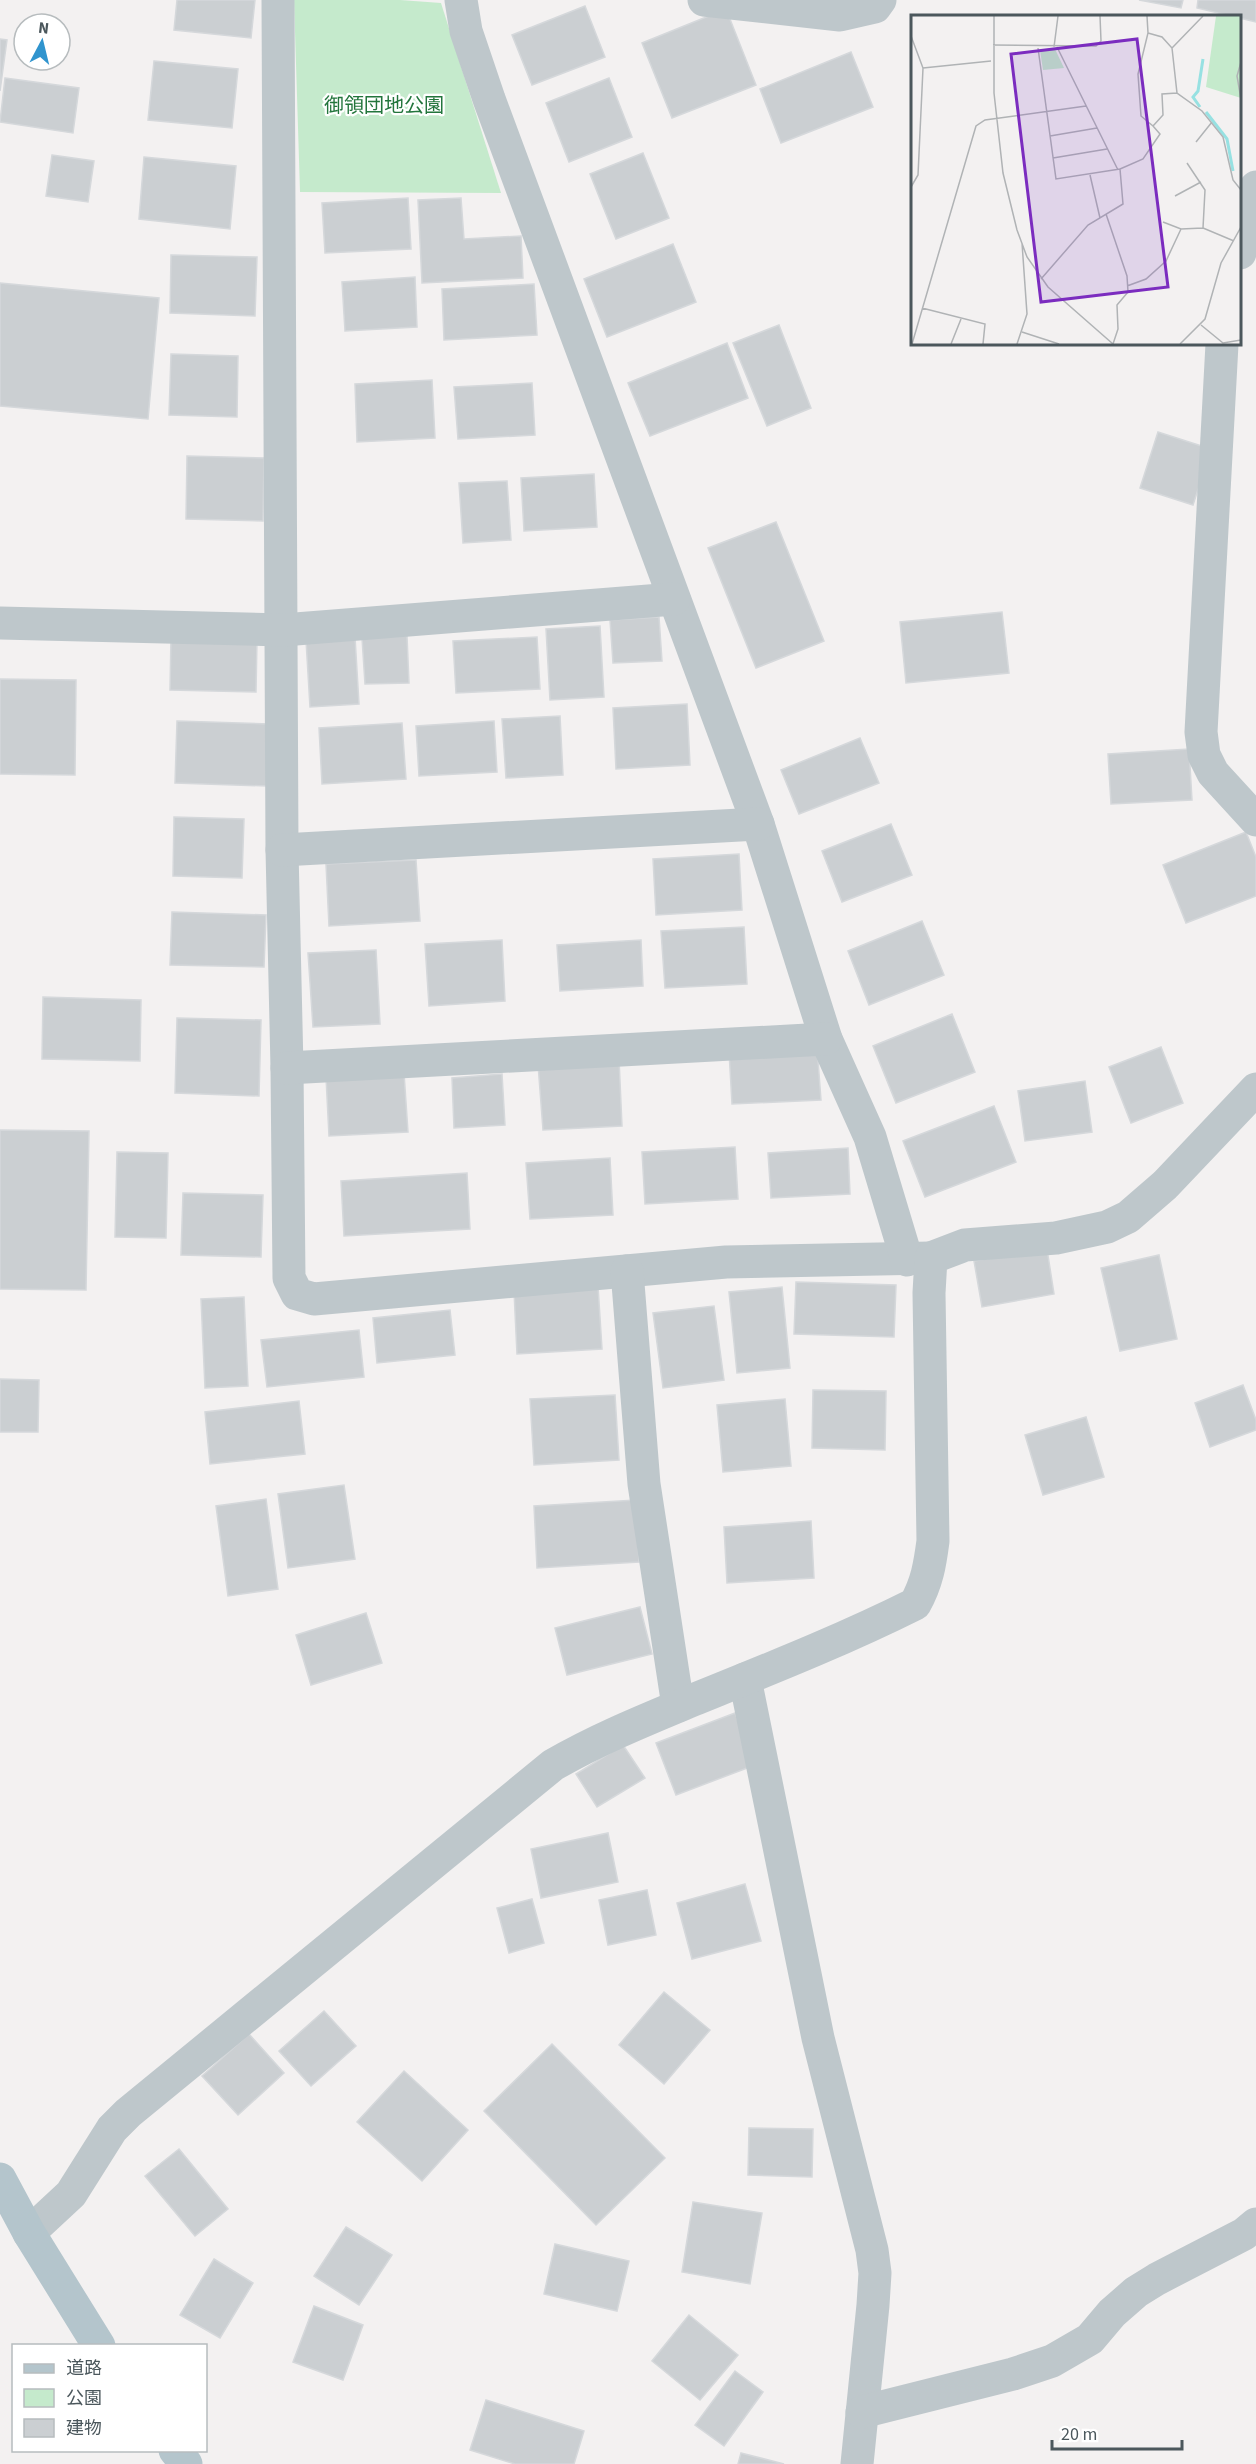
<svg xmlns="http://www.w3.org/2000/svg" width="1256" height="2464" viewBox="0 0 1256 2464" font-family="'Source Sans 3','Noto Sans JP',sans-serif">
<rect width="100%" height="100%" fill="#f3f1f1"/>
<!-- green -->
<polygon fill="#c5eacc" points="294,0 400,0 441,3 501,193 300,192"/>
<!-- building -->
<g fill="#cbcfd2" stroke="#d5d8db" stroke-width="1.5">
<polygon points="177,0 255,0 251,38 174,30"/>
<polygon points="1139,0 1183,0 1181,8"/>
<polygon points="1198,0 1256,0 1256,22 1197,8"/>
<polygon points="585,6 605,57 532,85 512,35"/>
<polygon points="726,9 756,85 672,118 642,43"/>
<polygon points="0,39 7,40 0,91"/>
<polygon points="851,52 873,107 781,143 760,89"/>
<polygon points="154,61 238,69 232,128 148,120"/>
<polygon points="5,78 79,88 73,133 0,122"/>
<polygon points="609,78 632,137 569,162 546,103"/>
<polygon points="643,153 669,218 616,239 590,174"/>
<polygon points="52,155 94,161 88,202 46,196"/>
<polygon points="144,157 236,166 230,229 139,219"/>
<polygon points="408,198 411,249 325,253 322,203"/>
<polygon points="461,198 464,239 521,236 523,278 422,283 418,200"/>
<polygon points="673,244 696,302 607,337 584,279"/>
<polygon points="171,255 257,257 255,316 170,313"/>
<polygon points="415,277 417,327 345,331 342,282"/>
<polygon points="0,283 159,298 148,419 0,406"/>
<polygon points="534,284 537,335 444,340 442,289"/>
<polygon points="779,325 811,408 767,426 733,343"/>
<polygon points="727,343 748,398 650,436 628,383"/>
<polygon points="171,354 238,356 237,417 169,415"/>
<polygon points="432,380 435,438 357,442 355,384"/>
<polygon points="532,383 535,435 458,439 454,387"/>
<polygon points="1158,432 1211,449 1193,505 1140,488"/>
<polygon points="187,456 264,458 263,521 186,519"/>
<polygon points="594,474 597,527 524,531 521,478"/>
<polygon points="507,481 511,540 463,543 459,483"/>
<polygon points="776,522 824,641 756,668 708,548"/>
<polygon points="1002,612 1009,673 906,683 900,622"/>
<polygon points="659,617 662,661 613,663 610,620"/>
<polygon points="600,626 604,697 550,700 546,629"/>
<polygon points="407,636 409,683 365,684 362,638"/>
<polygon points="171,637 257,639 256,692 170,690"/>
<polygon points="355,637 359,704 310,707 306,640"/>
<polygon points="537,637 540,689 456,693 453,641"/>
<polygon points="0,679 76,680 75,775 0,774"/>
<polygon points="687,704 690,765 616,769 613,708"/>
<polygon points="560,716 563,775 506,778 502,719"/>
<polygon points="177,721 269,724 267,786 175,783"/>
<polygon points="494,721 497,772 419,776 416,726"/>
<polygon points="402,723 406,779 322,784 319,728"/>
<polygon points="860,738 879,783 799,814 781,770"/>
<polygon points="1189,749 1192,800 1111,804 1108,754"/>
<polygon points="174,817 244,819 242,878 173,876"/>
<polygon points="891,824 912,875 842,902 822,851"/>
<polygon points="1246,832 1256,857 1256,896 1186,923 1163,865"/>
<polygon points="739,854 742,910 656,915 653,859"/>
<polygon points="416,860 420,921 329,926 326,864"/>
<polygon points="172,912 266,915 264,967 170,965"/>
<polygon points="922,921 944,975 869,1005 848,951"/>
<polygon points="744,927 747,984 665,988 661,931"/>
<polygon points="502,940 505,1001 429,1006 425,944"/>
<polygon points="641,940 643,986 560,991 557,945"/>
<polygon points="376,950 380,1024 313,1027 308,953"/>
<polygon points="43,997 141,1000 140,1061 42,1059"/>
<polygon points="952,1014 975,1072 896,1103 873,1046"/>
<polygon points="177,1018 261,1020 259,1096 175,1093"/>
<polygon points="817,1047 821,1100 732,1104 729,1051"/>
<polygon points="1161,1047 1183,1103 1131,1123 1109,1067"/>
<polygon points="619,1059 622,1126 543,1130 538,1064"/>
<polygon points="404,1073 408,1132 329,1136 326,1077"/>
<polygon points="502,1074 505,1125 454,1128 452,1078"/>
<polygon points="1085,1081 1092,1132 1025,1141 1018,1091"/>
<polygon points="994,1106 1016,1162 925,1197 903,1141"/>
<polygon points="0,1130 89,1131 86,1290 0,1289"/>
<polygon points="735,1147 738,1199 645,1204 642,1152"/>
<polygon points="848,1148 850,1194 771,1198 768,1153"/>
<polygon points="117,1152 168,1153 166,1238 115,1237"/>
<polygon points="610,1158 613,1215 530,1219 526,1163"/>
<polygon points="467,1173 470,1229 344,1236 341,1181"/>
<polygon points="183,1193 263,1195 261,1257 181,1255"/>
<polygon points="1047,1249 1054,1294 982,1307 974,1261"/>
<polygon points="1159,1255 1177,1339 1120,1351 1101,1268"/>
<polygon points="796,1282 896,1285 894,1337 794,1334"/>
<polygon points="598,1286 602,1349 517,1354 514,1291"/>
<polygon points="782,1287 790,1368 737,1373 729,1292"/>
<polygon points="244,1297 248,1386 205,1388 201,1299"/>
<polygon points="714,1306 724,1380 663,1388 653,1313"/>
<polygon points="450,1310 455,1355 377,1363 373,1318"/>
<polygon points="359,1330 364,1377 267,1387 261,1340"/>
<polygon points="0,1379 39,1380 38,1432 0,1432"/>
<polygon points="1243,1385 1256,1420 1256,1430 1210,1447 1195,1403"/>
<polygon points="813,1390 886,1391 885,1450 812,1448"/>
<polygon points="615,1395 619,1460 534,1465 530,1399"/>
<polygon points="785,1399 791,1466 723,1472 717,1405"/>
<polygon points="299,1401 305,1454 210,1464 205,1412"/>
<polygon points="1086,1417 1104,1477 1043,1495 1025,1435"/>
<polygon points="344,1485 355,1559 288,1568 278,1494"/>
<polygon points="266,1499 278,1589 228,1596 216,1506"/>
<polygon points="636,1500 639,1562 537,1568 534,1506"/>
<polygon points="811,1521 814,1578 727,1583 724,1527"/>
<polygon points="640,1607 652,1654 567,1675 555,1628"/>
<polygon points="366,1613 382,1663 311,1685 296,1635"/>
<polygon points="735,1713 755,1765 676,1795 656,1743"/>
<polygon points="623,1745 645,1778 597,1807 576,1774"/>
<polygon points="608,1833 618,1882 541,1898 531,1849"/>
<polygon points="745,1884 761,1941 692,1959 677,1903"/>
<polygon points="647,1890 656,1935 608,1945 599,1900"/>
<polygon points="532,1899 544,1943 509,1953 497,1908"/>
<polygon points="664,1992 710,2030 664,2084 619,2045"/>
<polygon points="324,2011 356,2046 311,2086 279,2051"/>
<polygon points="249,2034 284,2073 238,2115 202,2076"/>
<polygon points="552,2044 665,2158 596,2225 484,2111"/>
<polygon points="404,2071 468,2130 422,2181 357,2122"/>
<polygon points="749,2128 813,2129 812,2177 748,2175"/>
<polygon points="179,2149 228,2209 195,2236 145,2176"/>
<polygon points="693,2202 762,2213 750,2284 682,2272"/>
<polygon points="346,2227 392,2255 359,2305 314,2276"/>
<polygon points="555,2244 629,2261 617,2311 544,2294"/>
<polygon points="214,2259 253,2283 220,2338 180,2315"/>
<polygon points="314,2306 363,2325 343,2380 293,2362"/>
<polygon points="689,2315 738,2355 700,2400 652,2361"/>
<polygon points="735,2371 763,2392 724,2446 695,2425"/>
<polygon points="486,2400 584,2431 574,2464 515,2464 470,2450"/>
<polygon points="741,2453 784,2464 738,2464"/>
</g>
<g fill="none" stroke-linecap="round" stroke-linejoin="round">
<!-- minor -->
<g stroke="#bec7cb" stroke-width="33">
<polyline points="278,0 282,850 287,1068 289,1278 297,1294 314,1299 726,1262 931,1258"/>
<polyline points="461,0 466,31 489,99 758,824 826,1039 870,1137 907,1260"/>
<polyline points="704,0 840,15 875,7 880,0"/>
<polyline points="1240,253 1256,187"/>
<polyline points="1222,344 1201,732 1204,755 1213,773 1256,820"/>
<polyline points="0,623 283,630 674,599"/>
<polyline points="282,850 758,824"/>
<polyline points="287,1068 826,1039"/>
<polyline points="627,1271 644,1484 678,1706"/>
<polyline points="745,1679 818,2038 872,2250 875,2273 873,2305 857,2464"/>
<path d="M29 2233 71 2194 112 2129 128 2113 553 1765C598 1739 645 1720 693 1700 767 1670 843 1640 915 1604 927 1583 930 1564 933 1541L929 1293 931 1258 965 1245 1056 1238 1107 1227 1128 1217 1165 1185 1256 1089"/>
<polyline points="862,2412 1013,2374 1052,2361 1090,2339 1112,2313 1136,2292 1157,2279 1244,2234 1256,2224"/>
</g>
<!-- major -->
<g stroke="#b4c5cc" stroke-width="33">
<polyline points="0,2179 29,2233 99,2346"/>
<polyline points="175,2450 186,2464"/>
</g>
</g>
<g text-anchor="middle" stroke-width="4.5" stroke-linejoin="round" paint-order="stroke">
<!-- park labels -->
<g font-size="20" fill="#23753c" stroke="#fff">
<text x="384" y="112">御領団地公園</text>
</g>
</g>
<!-- overview -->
<g transform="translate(911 15)">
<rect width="330" height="330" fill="#f3f1f1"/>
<path d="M305 1H330V83L295 72ZM144 34 153 53 132 55 129 35Z" fill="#c5eacc"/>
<path fill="none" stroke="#97e1e2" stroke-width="3" d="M289 92 282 82 287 76 292 44M295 97 316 124 322 156"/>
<path fill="none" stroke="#b0b3b5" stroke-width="1.5" d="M83 1V78L92 158 106 215 116 242 137 272 202 329M236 1 237 18 227 59 230 101 242 111M237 18 251 22 261 33 266 78 291 96 312 122 322 165 330 175M0 21 12 53 7 160 0 172M82 30 185 31 190 26 189 1M143 32 147 1M146 32 207 155M127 33 145 164 209 154M261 33 292 1M330 47 326 61 330 84M12 53 80 46M139 121 186 113M285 127 301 107M142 143 196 134M276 148 294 175 292 213 323 226M179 160 189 203M264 181 290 167M195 199 216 261 217 277 206 290 207 314 202 329M252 207 270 214 292 213M130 264 177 210 212 189 209 154 232 144 249 119 242 111 252 100 251 79 266 78M216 271 235 264 255 246 270 214M11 293 74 309 72 329M290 310 312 328 330 325M111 317 148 329M1 329 65 111 74 105 175 91M40 329 50 304M106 329 116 299 111 228M269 329 294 304 310 248 330 212"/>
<path fill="#7b2cbf" fill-opacity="0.15" stroke="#7b2cbf" stroke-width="3" d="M226 24 257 272 130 287 100 39Z"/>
<rect width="330" height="330" fill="none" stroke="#4b575c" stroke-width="3"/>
</g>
<!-- legend -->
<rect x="12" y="2344" width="195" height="108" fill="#ffffff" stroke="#b7bcbe" stroke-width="1.5"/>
<rect x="24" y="2364" width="30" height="9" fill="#b4c5cc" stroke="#b7bcbe" stroke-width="1.5"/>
<text x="66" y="2374" font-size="18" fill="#4b575c">道路</text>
<rect x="24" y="2389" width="30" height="18" fill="#c5eacc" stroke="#b7bcbe" stroke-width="1.5"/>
<text x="66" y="2404" font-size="18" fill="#4b575c">公園</text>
<rect x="24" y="2419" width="30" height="18" fill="#cbcfd2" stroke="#b7bcbe" stroke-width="1.5"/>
<text x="66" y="2434" font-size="18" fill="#4b575c">建物</text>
<!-- north arrow -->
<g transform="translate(42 42) rotate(7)"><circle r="28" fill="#ffffff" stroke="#b7bcbe" stroke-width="1.5"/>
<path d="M0-4.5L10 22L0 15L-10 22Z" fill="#3094ce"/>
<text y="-9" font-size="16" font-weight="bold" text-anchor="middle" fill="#4b575c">N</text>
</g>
<!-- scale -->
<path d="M1052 2440v9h130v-9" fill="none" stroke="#4b575c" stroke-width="3"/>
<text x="1061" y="2440" font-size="18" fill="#4b575c" stroke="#ffffff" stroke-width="4.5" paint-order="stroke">20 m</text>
</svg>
